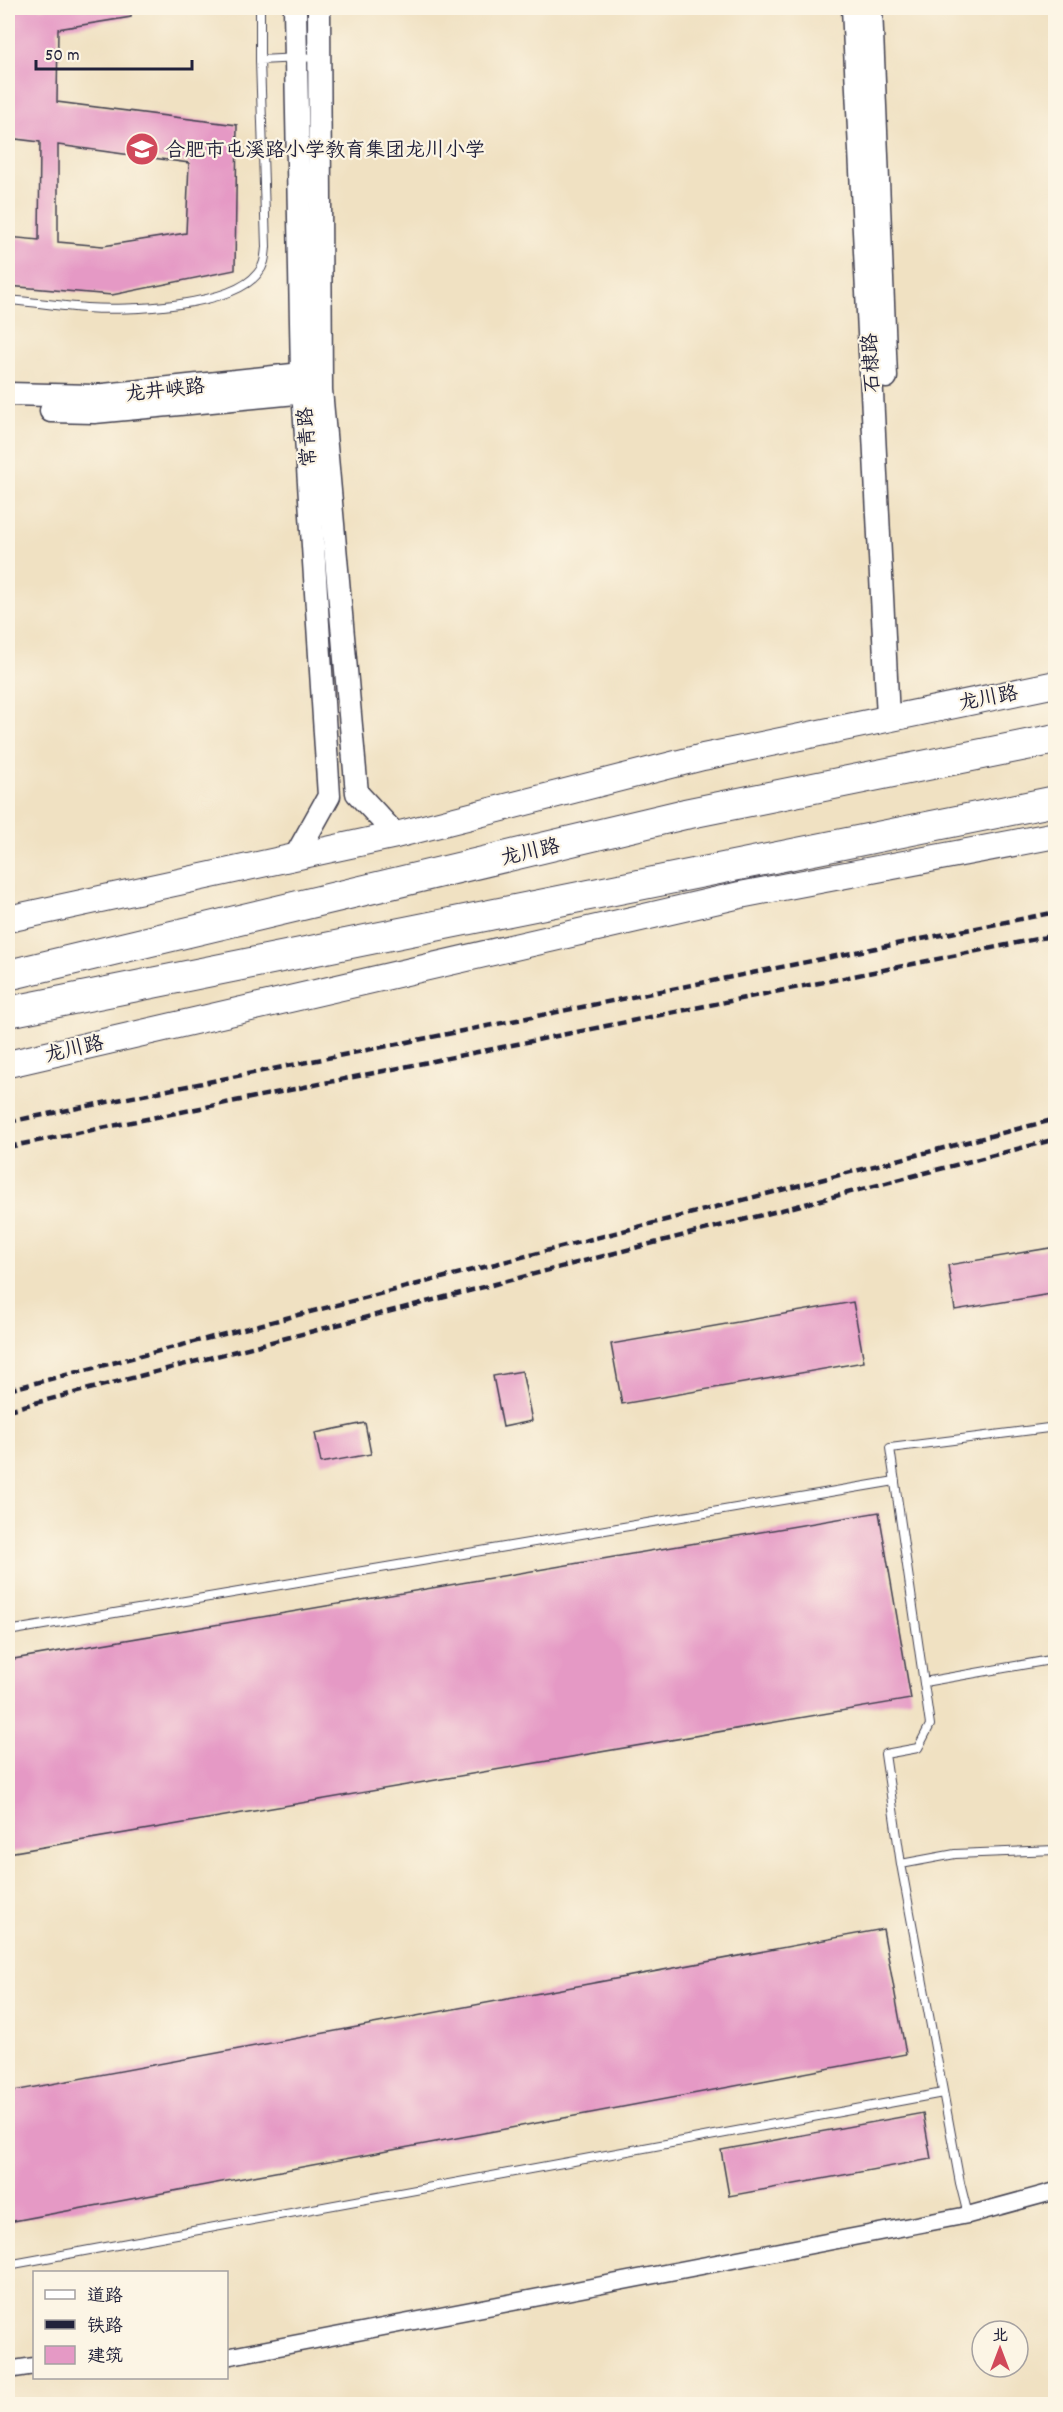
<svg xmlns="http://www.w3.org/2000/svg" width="1063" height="2412" viewBox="0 0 1063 2412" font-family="Dekko,'LXGW WenKai TC',sans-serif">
<rect width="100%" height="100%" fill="#fcf5e5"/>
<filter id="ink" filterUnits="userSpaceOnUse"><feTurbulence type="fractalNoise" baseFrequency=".0167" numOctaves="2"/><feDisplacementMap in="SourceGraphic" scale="12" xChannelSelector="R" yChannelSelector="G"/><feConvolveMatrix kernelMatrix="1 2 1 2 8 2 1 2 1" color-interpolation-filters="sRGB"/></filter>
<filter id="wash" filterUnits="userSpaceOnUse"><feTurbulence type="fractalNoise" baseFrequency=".008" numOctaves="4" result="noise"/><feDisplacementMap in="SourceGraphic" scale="24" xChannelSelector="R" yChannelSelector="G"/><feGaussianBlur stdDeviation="1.35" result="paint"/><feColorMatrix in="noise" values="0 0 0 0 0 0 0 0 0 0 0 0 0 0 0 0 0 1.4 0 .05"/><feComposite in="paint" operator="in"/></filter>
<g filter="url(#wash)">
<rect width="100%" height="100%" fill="#f0e1c2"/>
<g id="blocks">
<!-- building -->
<g fill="#e599c5" fill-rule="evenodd">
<path d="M8 8H131V17L58 29 57 102 237 125 235 270 112 295 8 286V237L39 240 40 142 8 138ZM58 145 189 163 186 233 103 246 58 242Z"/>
<polygon points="1056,1247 1056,1293 955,1310 948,1265"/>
<polygon points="853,1302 864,1362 622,1404 611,1344"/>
<polygon points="522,1371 532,1421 503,1427 493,1376"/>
<polygon points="365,1423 371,1454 321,1463 315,1433"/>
<polygon points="879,1512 911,1699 8,1853 8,1660"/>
<polygon points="883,1929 906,2054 8,2222 8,2092"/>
<polygon points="923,2113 931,2159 729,2196 721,2150"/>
</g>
</g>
</g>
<g filter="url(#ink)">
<use href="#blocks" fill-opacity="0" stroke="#413f4f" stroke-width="1.5"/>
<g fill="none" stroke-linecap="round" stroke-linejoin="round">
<defs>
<g id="lane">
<polyline points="260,8 260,60"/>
<path d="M8 300C34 302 60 306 86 308 127 311 232 307 258 273 265 265 265 256 266 247L260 60 319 57"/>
<polyline points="8,1631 895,1481"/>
<polyline points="924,1682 1056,1659"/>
<polyline points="901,1864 885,1754 918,1748 930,1725 890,1448 1056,1427"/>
<polyline points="968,2215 960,2183 901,1864 955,1854 1056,1850"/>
<polyline points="8,2265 943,2093"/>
</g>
<g id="street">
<polyline points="226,2357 968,2215 1056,2191"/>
<polyline points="8,2370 34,2366"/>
</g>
<g id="secondary">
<polyline points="319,8 321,390 357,793 396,835"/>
<polyline points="853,8 888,718"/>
<polyline points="871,8 886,377"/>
<polyline points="8,394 94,396 302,374 314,371"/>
<polyline points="51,411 94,412 317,391"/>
<polyline points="295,857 329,796 302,374 295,8"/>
</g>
<g id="primary">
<polyline points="8,919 396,835 703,757 1056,684"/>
<polyline points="8,1064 740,895 1056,835"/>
</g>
<g id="highway">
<polyline points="8,975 685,814 1056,739"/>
<polyline points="8,1012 1056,801"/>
</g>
</defs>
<!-- lane casing -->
<use href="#lane" stroke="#413f4f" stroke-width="10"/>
<!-- street casing -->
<use href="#street" stroke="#413f4f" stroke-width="19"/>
<!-- secondary casing -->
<use href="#secondary" stroke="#413f4f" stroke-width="25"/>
<!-- primary casing -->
<use href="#primary" stroke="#413f4f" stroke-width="28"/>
<!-- highway casing -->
<use href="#highway" stroke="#413f4f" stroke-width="32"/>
<!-- lane -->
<use href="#lane" stroke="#fff" stroke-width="8"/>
<!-- street -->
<use href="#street" stroke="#fff" stroke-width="16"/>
<!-- secondary -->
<use href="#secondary" stroke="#fff" stroke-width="22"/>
<!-- primary -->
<use href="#primary" stroke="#fff" stroke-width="26"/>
<!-- highway -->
<use href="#highway" stroke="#fff" stroke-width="30"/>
<!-- rail -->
<g stroke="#22223b" stroke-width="4.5" stroke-dasharray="9 4.5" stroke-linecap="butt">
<polyline points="8,1122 1056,912"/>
<polyline points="8,1147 1056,935"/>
<polyline points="8,1390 1056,1119"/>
<polyline points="8,1410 1056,1139"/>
</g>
</g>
</g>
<!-- icons -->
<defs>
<symbol id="school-disc" viewBox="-11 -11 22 22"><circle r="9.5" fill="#d1495b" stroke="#fcf5e5"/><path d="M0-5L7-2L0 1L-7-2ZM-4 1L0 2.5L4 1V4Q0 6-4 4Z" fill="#fff"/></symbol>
</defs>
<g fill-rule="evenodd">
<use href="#school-disc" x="123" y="130" width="38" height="38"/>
</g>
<g text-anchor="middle" stroke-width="4.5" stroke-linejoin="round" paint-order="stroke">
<!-- poi labels -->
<g font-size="20" fill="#22223b" stroke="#fcf5e5" text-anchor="start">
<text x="165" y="156">合肥市屯溪路小学教育集团龙川小学</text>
</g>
<!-- street labels -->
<g font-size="20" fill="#22223b" stroke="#fcf5e5">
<text transform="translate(870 363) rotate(-93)" y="7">石棣路</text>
<text transform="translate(165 389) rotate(-6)" y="7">龙井峡路</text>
<text transform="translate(306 437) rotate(-94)" y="7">常青路</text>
<text transform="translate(988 697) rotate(-11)" y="7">龙川路</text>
<text transform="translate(530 851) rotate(-13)" y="7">龙川路</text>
<text transform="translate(74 1048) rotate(-13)" y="7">龙川路</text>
</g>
</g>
<!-- margin -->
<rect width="1063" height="2412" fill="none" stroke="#fcf5e5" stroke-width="30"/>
<!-- legend -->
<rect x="33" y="2271" width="195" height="108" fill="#fcf5e5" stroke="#a5a1a1" stroke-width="1.5"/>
<rect x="45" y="2290" width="30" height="9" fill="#ffffff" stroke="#a5a1a1" stroke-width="1.5"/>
<text x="87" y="2301" font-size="18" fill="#22223b">道路</text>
<rect x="45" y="2320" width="30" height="9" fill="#22223b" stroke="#a5a1a1" stroke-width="1.5"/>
<text x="87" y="2331" font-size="18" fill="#22223b">铁路</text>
<rect x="45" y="2346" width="30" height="18" fill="#e599c5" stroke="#a5a1a1" stroke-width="1.5"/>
<text x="87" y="2361" font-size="18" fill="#22223b">建筑</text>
<!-- north arrow -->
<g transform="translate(1000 2349)"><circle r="28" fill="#fcf5e5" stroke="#a5a1a1" stroke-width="1.5"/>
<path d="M0-4.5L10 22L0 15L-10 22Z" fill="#d1495b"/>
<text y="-9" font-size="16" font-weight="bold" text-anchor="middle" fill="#22223b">北</text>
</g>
<!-- scale -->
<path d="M36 60v9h156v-9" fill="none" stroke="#22223b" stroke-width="3"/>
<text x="45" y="60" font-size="18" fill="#22223b" stroke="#fcf5e5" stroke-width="4.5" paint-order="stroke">50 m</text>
</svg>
